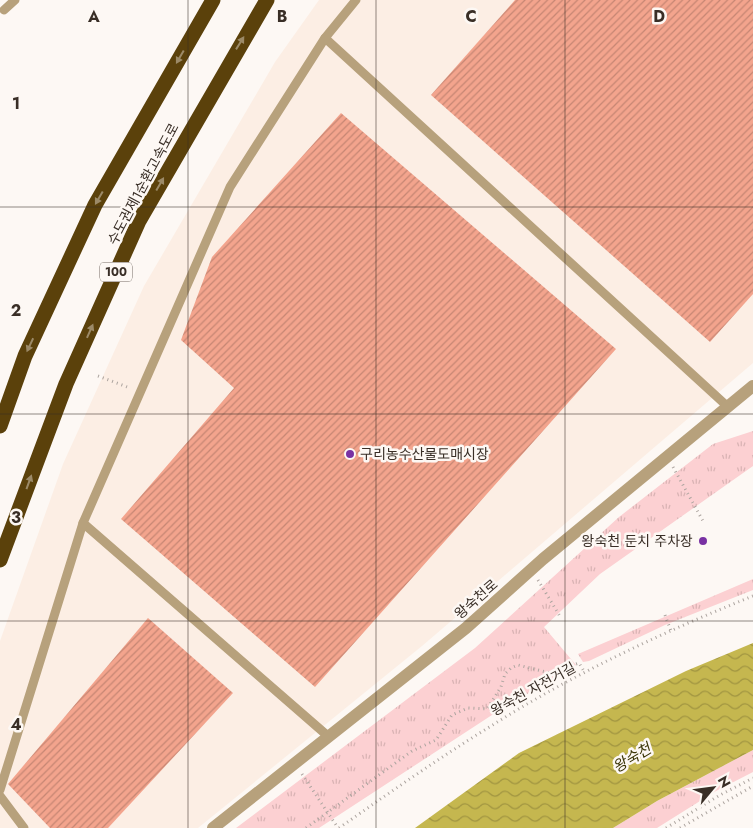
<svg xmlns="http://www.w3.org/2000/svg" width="753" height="828" viewBox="0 0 753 828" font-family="Jost,'Noto Sans KR',sans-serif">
<defs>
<pattern id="grass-tufts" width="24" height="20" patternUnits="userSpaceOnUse" patternTransform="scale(1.25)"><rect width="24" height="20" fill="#fcd0d2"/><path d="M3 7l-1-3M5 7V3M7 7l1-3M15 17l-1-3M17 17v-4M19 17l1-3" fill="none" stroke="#d9b3b4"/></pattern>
<pattern id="water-waves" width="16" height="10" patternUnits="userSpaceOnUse" patternTransform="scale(1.25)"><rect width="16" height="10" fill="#c5b74f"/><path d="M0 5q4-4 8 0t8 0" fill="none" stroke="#a19541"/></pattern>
<pattern id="building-hatch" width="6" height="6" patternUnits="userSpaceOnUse" patternTransform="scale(1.25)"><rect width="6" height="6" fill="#f3a48d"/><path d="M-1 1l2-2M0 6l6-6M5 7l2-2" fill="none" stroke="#c68673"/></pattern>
</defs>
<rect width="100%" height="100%" fill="#fdf8f4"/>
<!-- built -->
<polygon fill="#fceee4" points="319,0 753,0 753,363 422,646 198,828 0,828 0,641 63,464 144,286 275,62"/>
<!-- grass -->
<g fill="url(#grass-tufts)">
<polygon points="753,431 753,466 600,574 544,627 576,665 492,715 319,828 236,828 475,648 619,517 713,444"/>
<polygon points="753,579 753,590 665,625 589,661 583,662 578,654"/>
<polygon points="753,750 753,772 716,791 657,828 613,828 657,801"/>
</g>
<!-- water -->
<polygon fill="url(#water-waves)" points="753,643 753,750 657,801 613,828 415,828 519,753 686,671"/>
<!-- building -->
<g fill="url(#building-hatch)">
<polygon points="515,0 753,0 753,294 710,342 431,95"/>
<polygon points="341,113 616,349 315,687 121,519 234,388 181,340 212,257"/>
<polygon points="148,618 233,693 108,828 50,828 8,784"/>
</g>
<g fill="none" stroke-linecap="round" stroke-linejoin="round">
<!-- path -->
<g stroke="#aca49f" stroke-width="3" stroke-dasharray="1 4" stroke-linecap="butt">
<polyline points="98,376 130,388"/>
<polyline points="673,467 703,521"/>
<polyline points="538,580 561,618"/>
<polyline points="665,615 671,631"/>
<polyline points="302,774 338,828"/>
<polyline points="306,828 412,751 436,740 452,715 468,708 487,709 501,687 505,674 511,668 518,665 550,673 579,663 585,673"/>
<path d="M339 828C389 793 439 758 491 726 573 674 663 632 753 596"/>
<polyline points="666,828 720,795 753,778"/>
<polyline points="680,828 753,786"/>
</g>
<!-- service -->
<g stroke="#b7a17c" stroke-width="9">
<polyline points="4,10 15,0"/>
<polyline points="325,38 727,406"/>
<polyline points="329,737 83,523 230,187 325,38 356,0"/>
<polyline points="0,790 83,523"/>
<polyline points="0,796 24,828"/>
</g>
<!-- tertiary -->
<polyline stroke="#b7a17c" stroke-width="12" points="213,828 466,628 543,559 753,386"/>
<!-- motorway -->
<g stroke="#5b410b" stroke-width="15">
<polyline points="0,426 25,356 95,205 213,0"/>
<polyline points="0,560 66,384 139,221 267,0"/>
</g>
</g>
<!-- one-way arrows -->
<defs><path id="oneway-solid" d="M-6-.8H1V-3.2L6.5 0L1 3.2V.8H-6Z" transform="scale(1.25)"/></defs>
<g fill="#9c8a68">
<use href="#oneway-solid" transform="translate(240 43) rotate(-58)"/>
<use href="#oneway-solid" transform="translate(180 57) rotate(120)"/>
<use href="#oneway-solid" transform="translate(160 184) rotate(-60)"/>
<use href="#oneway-solid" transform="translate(99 198) rotate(120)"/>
<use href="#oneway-solid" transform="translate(90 331) rotate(-66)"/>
<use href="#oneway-solid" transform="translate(30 345) rotate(115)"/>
<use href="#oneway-solid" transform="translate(29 482) rotate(-70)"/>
</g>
<!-- grid -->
<path fill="none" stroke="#392e26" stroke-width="1" stroke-opacity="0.55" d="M188 0V828M376 0V828M565 0V828M0 207H753M0 414H753M0 621H753"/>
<!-- markers -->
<g fill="#7931a3" stroke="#fdf8f4" stroke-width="2">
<circle cx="350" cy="454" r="5"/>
<circle cx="703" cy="541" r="5"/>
</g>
<g text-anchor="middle" stroke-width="5" stroke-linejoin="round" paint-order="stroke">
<!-- shield labels -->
<rect fill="#fdf8f4" stroke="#746b64" stroke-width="1" x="100" y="262.5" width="32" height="19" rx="4"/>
<g font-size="12" font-weight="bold" fill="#392e26">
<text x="116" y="276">100</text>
</g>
<!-- street labels -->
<g font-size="14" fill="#392e26" stroke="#fdf8f4">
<text transform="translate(143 184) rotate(-62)" y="5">수도권제1순환고속도로</text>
<text transform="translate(476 599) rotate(-41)" y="5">왕숙천로</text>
<text transform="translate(533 689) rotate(-29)" y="5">왕숙천 자전거길</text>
</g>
<!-- poi labels -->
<g font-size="14" fill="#392e26" stroke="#fdf8f4" text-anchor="start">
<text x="360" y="459">구리농수산물도매시장</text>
<text x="693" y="546" text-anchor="end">왕숙천 둔치 주차장</text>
</g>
<!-- water labels -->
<g font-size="15" font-style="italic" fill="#3a3406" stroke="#fdf8f4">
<text transform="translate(632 758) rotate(-31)" y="5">왕숙천</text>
</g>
</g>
<g font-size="16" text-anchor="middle" font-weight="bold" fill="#392e26" stroke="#fdf8f4" stroke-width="5" stroke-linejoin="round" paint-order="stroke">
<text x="94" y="22">A</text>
<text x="282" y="22">B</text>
<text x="471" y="22">C</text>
<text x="659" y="22">D</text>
<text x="16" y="109">1</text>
<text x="16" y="316">2</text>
<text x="16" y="523">3</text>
<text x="16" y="730">4</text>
</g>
<!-- north arrow -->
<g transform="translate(713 788) rotate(61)" stroke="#fdf8f4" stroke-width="4" paint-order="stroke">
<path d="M0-4L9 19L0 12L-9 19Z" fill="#392e26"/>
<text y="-8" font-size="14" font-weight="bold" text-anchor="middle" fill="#392e26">N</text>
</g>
</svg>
